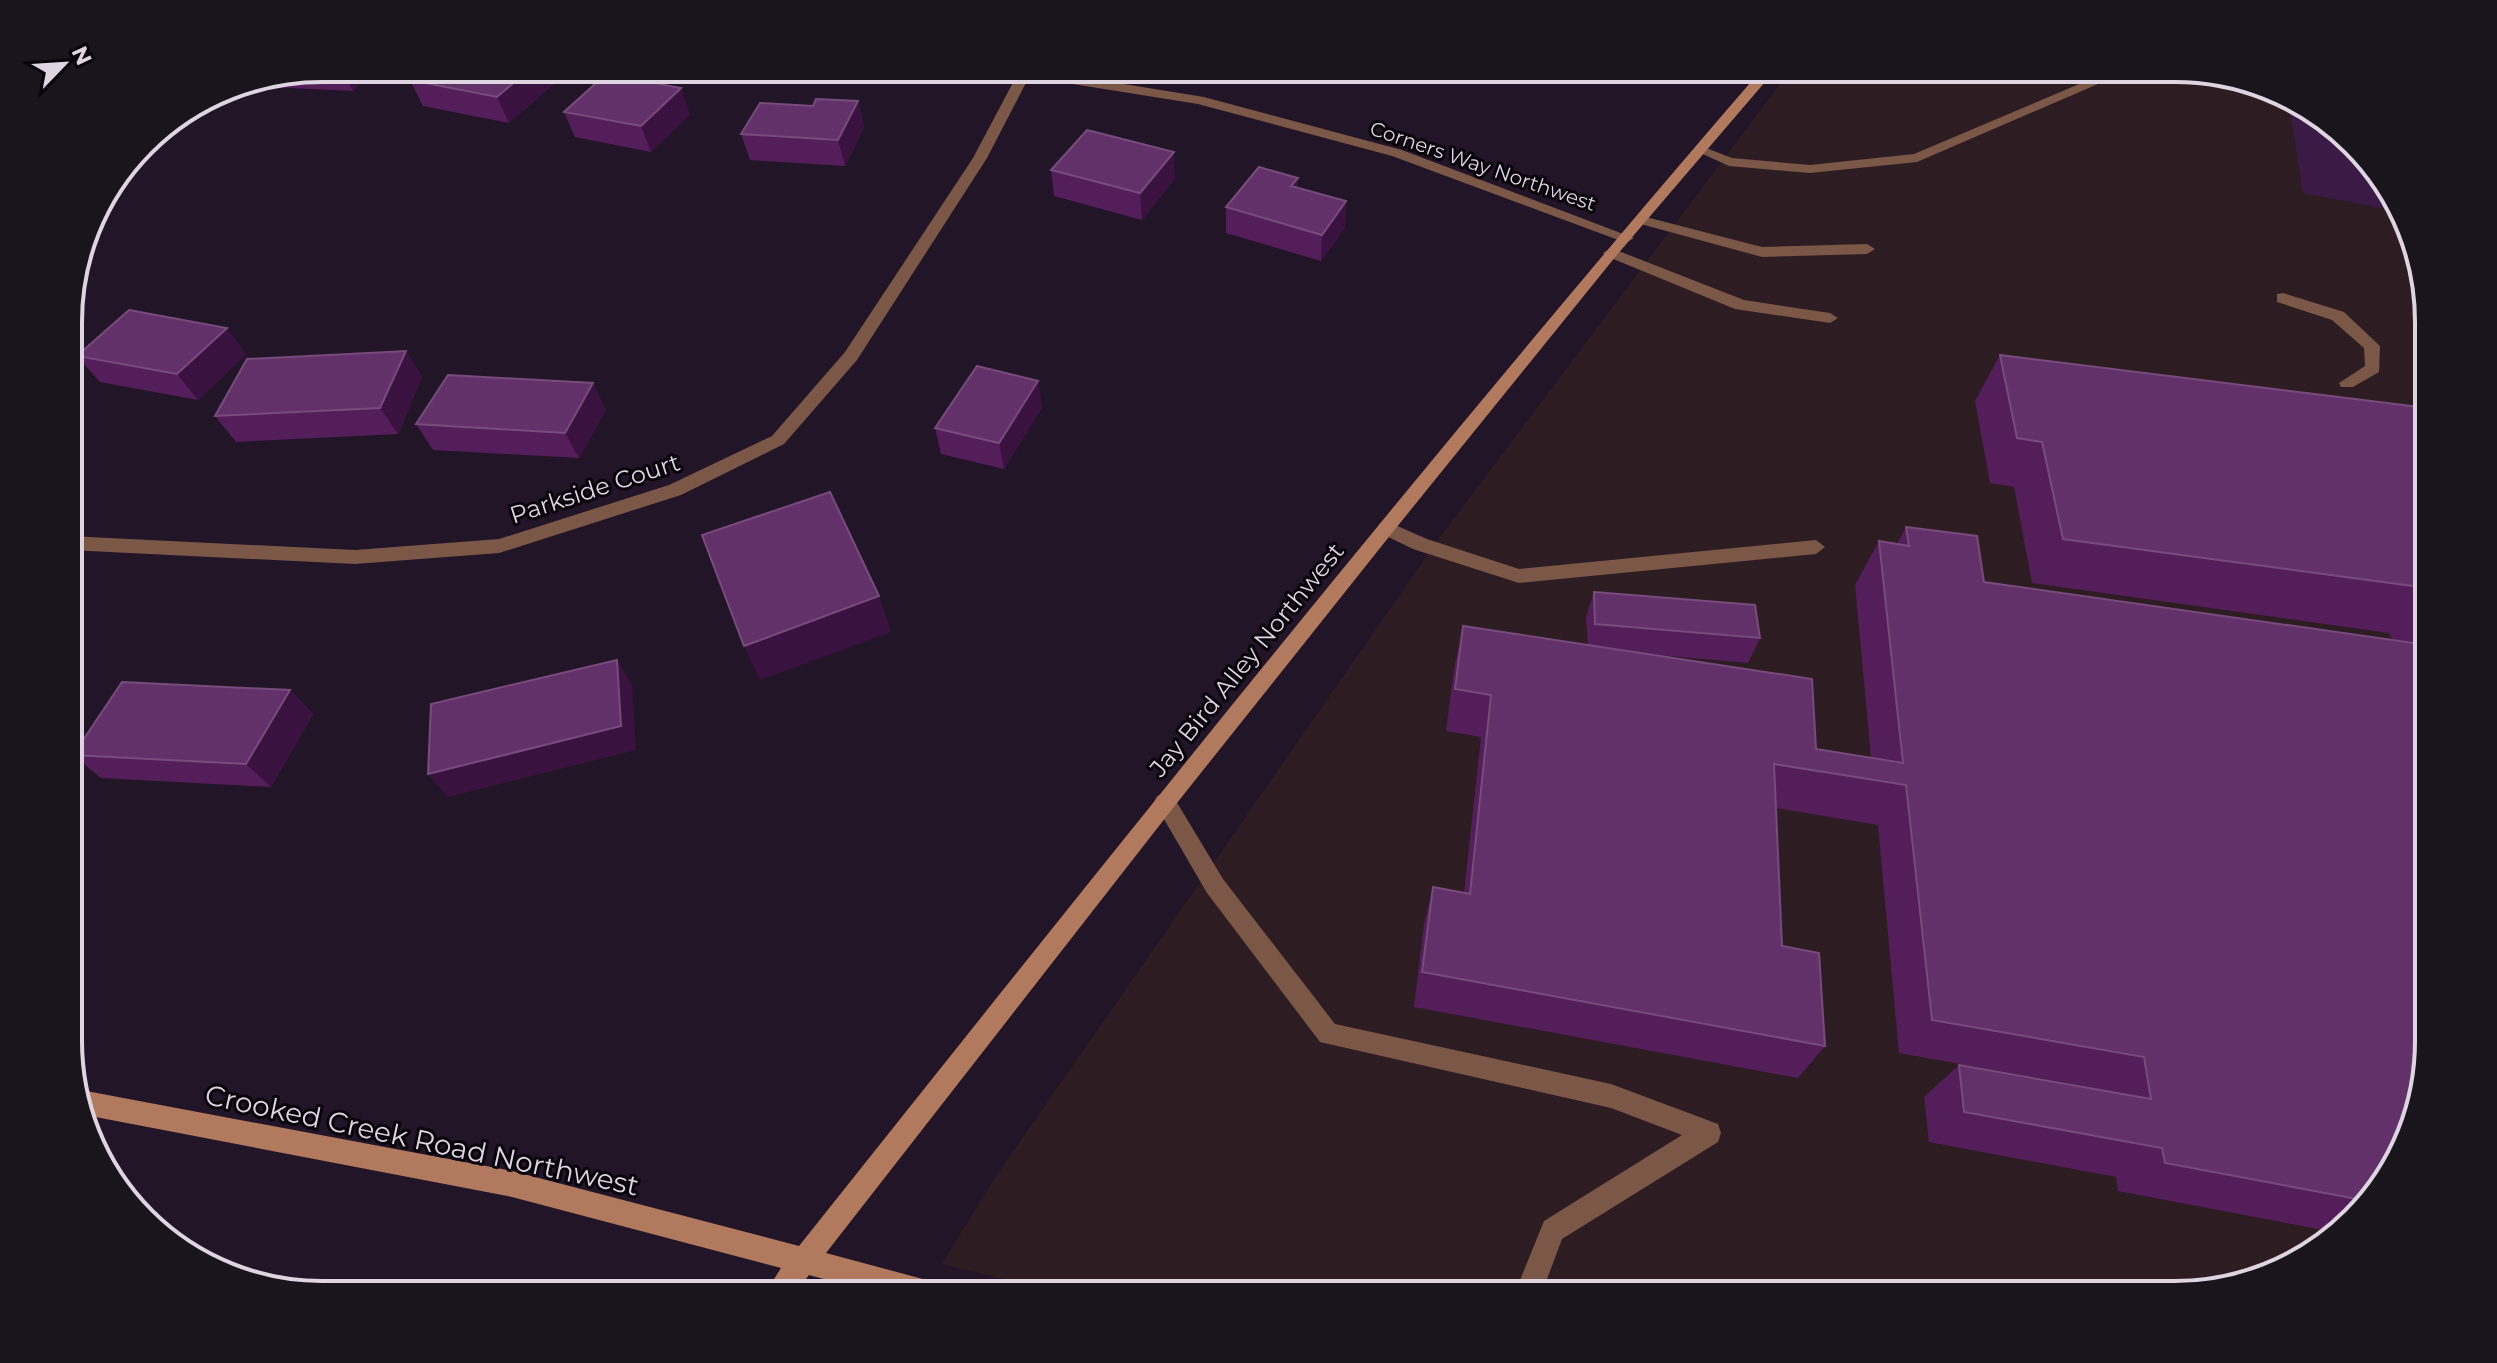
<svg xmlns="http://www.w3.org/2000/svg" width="2497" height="1363" viewBox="0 0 2497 1363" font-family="Montserrat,sans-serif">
<rect width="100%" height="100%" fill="#231528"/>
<!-- education -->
<polygon fill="#2e1c23" points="1792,68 2175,68 2288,94 2386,180 2427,289 2429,1042 2403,1154 2316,1252 2191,1294 1071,1295 942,1264 994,1179 1440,537"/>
<!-- green -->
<polygon fill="#3b1a45" points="2288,98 2386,180 2397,211 2303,193"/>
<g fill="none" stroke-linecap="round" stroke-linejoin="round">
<!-- lane -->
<g fill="#7a5746" fill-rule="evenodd">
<polygon points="2117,68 2135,68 1917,162 1810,173 1729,166 1694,150 1701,146 1732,158 1810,165 1914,154"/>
<polygon points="1642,216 1762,247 1867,244 1875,249 1867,254 1762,257 1637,223 1637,217"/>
<polygon points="1611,248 1744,300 1830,313 1838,318 1830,323 1735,309 1606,256 1603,253"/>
<polygon points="2283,293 2344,312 2380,346 2379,372 2353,387 2341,387 2339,383 2365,366 2364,348 2332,320 2277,302 2277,294"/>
<polygon points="1386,521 1427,539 1519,569 1816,540 1825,547 1816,554 1519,583 1413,549 1380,533 1377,528 1380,523"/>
<polygon points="1165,793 1173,796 1223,879 1335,1024 1611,1084 1718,1124 1721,1133 1718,1142 1562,1239 1541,1295 1514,1295 1544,1221 1682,1135 1611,1108 1320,1042 1207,893 1154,802 1157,796"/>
</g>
<!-- street -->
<polygon fill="#7a5746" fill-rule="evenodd" points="990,68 1025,68 1204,97 1402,150 1634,238 1626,243 1621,241 1392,156 1198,104 1029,77 987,158 857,360 784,444 681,495 499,553 355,564 69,550 69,536 355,550 499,539 669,485 772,436 845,352 973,158 1017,75"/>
<!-- secondary -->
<path fill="#b1795e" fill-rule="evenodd" d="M1763 68H1777L1616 256 1392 533 1173 808 826 1253 934 1282 943 1286 947 1295H883L809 1275 794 1295H764L781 1268 512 1197 85 1115 77 1092 81 1090 512 1171 799 1246C1115 849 1431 452 1763 68Z"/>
</g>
<!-- wall -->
<g fill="#541e5a">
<polygon points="322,68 372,68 353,91 248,86 246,83"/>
<polygon points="1378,68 1409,68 1396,76"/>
<polygon points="410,80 556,82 509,123 423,106"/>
<polygon points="858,101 864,127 845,166 750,160 741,134 813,106"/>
<polygon points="564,112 690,114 651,152 575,137"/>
<polygon points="1051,170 1175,178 1142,220 1054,196"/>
<polygon points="1298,178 1297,188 1346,201 1345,227 1321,261 1226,233 1226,207"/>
<polygon points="406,351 422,377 398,434 236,442 215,416"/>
<polygon points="246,354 198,400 100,382 77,356"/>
<polygon points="2000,355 2427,408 2429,1042 2403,1154 2334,1232 2118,1191 2116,1177 1929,1142 1924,1097 1959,1065 2100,1089 1899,1053 1878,825 1776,808 1782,946 1825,1046 1798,1078 1414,1007 1424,924 1433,887 1464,893 1481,737 1446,731 1454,669 1463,626 1588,645 1586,617 1594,592 1760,638 1748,663 1635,653 1816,749 1871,757 1855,585 1879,541 1897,544 1906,527 1984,582 2392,639 2389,633 2032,583 2014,487 1990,483 1975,401"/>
<polygon points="1042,407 1004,469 941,454 935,428"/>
<polygon points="606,409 579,458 433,450 416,424"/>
<polygon points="290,690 313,714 271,787 101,778 73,755"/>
</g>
<!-- shaded-wall -->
<g fill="#3a1240">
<polygon points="340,68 372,68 353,91"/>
<polygon points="531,68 550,68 556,82 509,123 497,97"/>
<polygon points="1397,68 1409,68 1396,76"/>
<polygon points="681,88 690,114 651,152 641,126"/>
<polygon points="858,101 864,127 845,166 838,140"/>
<polygon points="1174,152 1175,178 1142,220 1140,193"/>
<polygon points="1298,178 1297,204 1291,186"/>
<polygon points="1346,201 1345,227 1321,261 1322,235"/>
<polygon points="227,328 246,354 198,400 177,374"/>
<polygon points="406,351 422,377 398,434 380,408"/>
<polygon points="1038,381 1042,407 1004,469 999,443"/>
<polygon points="593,383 606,409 579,458 565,433"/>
<polygon points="879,596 891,632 760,680 744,646"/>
<polygon points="617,660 632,685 636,750 448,797 428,774"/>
<polygon points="290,690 313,714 271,787 246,764"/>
</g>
<!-- building -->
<g fill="#633169" stroke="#774b7c" stroke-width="2">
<polygon points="425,68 531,68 497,97 410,80"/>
<polygon points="606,74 681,88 641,126 564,112"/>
<polygon points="816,99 858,101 838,140 741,134 760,103 813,106"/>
<polygon points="1087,130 1174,152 1140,193 1051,170"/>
<polygon points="1259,167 1298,178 1291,186 1346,201 1322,235 1226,207"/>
<polygon points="129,310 227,328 177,374 77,356"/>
<polygon points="406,351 380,408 215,416 247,359"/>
<polygon points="2000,355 2427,408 2428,588 2063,539 2042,442 2017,438"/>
<polygon points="977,366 1038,381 999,443 935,428"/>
<polygon points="448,375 593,383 565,433 416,424"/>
<polygon points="830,492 879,596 744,646 702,535"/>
<polygon points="1906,527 1977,536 1984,582 2428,645 2429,1042 2403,1154 2362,1200 2165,1163 2162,1148 1964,1112 1959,1065 2151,1099 2144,1057 1932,1020 1906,785 1774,764 1782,946 1819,953 1825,1046 1422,972 1433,887 1470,894 1491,695 1455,689 1463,626 1812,679 1816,749 1903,763 1879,541 1909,546"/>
<polygon points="1594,592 1755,605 1760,638 1595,624"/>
<polygon points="617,660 621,726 428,774 431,704"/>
<polygon points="122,682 290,690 246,764 73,755"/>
</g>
<g text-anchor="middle" stroke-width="6" stroke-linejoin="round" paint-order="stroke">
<!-- far-street labels -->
<g font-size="20" fill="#dfd5e2" stroke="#09040b">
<text transform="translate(1483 166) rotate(19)" y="7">Corners Way Northwest</text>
</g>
<!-- street labels -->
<g font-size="24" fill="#dfd5e2" stroke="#09040b">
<text transform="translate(595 489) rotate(-18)" y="8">Parkside Court</text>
<text transform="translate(1247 660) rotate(-51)" y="8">Jay Bird Alley Northwest</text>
</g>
<!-- near-street labels -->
<g font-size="28" fill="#dfd5e2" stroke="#09040b">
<text transform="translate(422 1140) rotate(12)" y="10">Crooked Creek Road Northwest</text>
</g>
</g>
<!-- crop -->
<path d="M0 0H2497V1363H0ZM322 82H2175A240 240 0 0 1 2415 322V1041A240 240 0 0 1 2175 1281H322A240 240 0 0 1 82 1041V322A240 240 0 0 1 322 82Z" fill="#1a151c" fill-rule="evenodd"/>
<path fill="none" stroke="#dfd5e2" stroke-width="4" d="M322 82H2175A240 240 0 0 1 2415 322V1041A240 240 0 0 1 2175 1281H322A240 240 0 0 1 82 1041V322A240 240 0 0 1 322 82Z"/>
<!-- north arrow -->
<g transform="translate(64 64) rotate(65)" stroke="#09040b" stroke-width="6" paint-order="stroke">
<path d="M0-6L14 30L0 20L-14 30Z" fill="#dfd5e2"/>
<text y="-12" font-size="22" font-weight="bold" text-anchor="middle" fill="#dfd5e2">N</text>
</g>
</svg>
